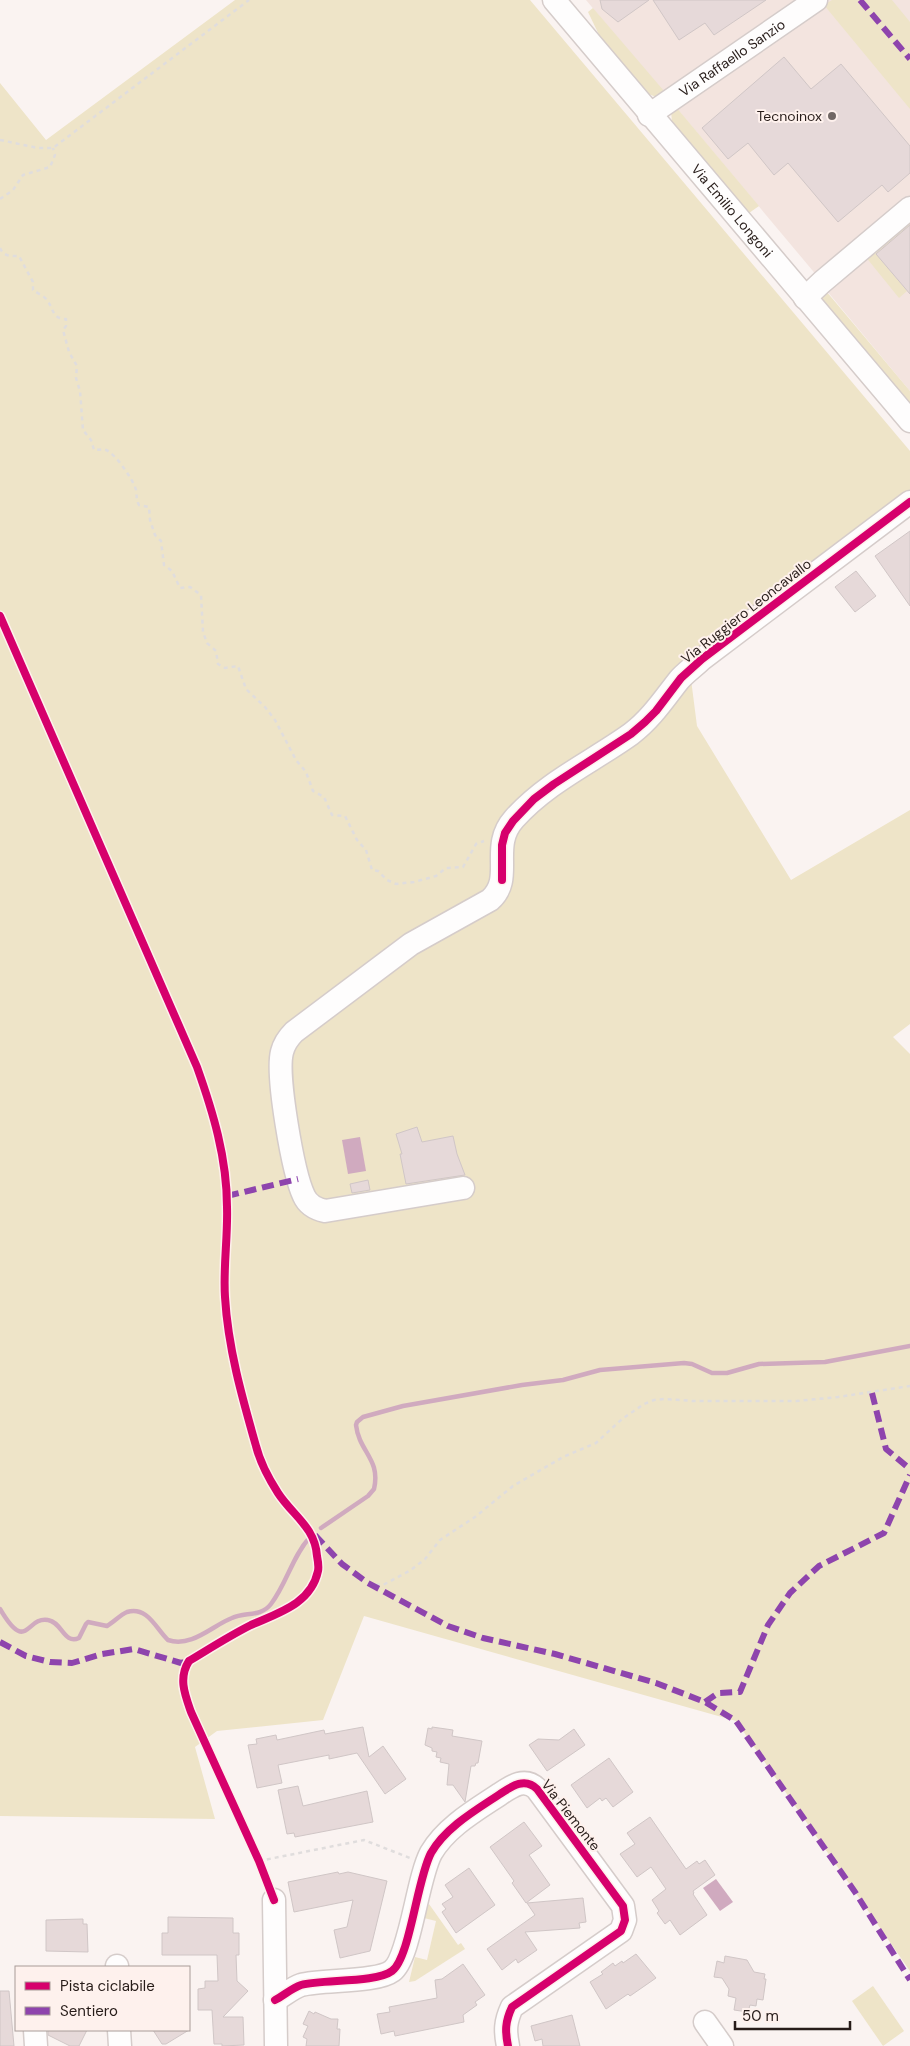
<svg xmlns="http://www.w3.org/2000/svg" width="910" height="2046" viewBox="0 0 910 2046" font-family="'DM Sans',sans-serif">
<rect width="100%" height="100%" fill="#faf3f1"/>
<!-- built -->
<polygon fill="#f3e4df" points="586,0 910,0 910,391 827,291 828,289"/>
<!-- green -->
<g fill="#eee4c8">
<polygon points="235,0 530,0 910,451 910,490 688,656 697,726 791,880 910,810 910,1024 893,1037 910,1054 910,1971 736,1721 364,1616 323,1720 217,1731 195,1747 215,1819 0,1816 0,83 46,140"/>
<polygon points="832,0 892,0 910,22 910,109 824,5"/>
<polygon points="593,8 664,91 663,94 656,97 646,93 601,39 588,12"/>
<polygon points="676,107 759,206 749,213 672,123 671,110"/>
<polygon points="910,218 910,225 876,254 907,291 899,298 865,256"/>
<polygon points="826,291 910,391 910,408 819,299"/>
<polygon points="429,1904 458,1945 461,1943 465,1949 415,1981 409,1982 415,1957 427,1960 436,1921 424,1918 426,1908"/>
<polygon points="873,1986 904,2031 883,2046 852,2001"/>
</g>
<!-- water -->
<g fill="#d0aabf">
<polygon points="360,1137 366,1171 348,1174 342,1140"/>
<polygon points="716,1879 733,1902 720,1911 703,1888"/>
</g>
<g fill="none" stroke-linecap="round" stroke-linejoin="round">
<!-- stream -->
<g stroke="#d0aabf" stroke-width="4.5">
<path d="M321 1528 368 1496 374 1489C381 1459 359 1452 356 1425L357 1422 363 1417 403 1406 522 1385 563 1380 600 1370 684 1363 692 1364 712 1373H727L759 1364 825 1362 910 1346"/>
<path d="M0 1609C27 1655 26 1616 48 1620 62 1622 64 1645 79 1638L86 1624 88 1622 107 1626C114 1622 120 1615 127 1612 148 1606 156 1629 168 1640 192 1648 213 1625 232 1618 245 1612 261 1617 271 1604 287 1583 292 1557 310 1537"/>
</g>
</g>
<!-- building -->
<g fill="#e6d9d9" stroke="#d0c6c6">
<polygon points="600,0 649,0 618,22 602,9"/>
<polygon points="653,0 766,0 714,35 705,23 679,40"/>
<polygon points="784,57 811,89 841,64 910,146 910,173 888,192 882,185 838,222 788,163 774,175 748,143 728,159 702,128"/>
<polygon points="910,225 910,294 876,254"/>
<polygon points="910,531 910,606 875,556"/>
<polygon points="856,571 876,596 855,612 835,587"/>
<polygon points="417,1127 422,1142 453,1136 457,1154 465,1175 406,1184 400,1154 402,1154 396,1134"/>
<polygon points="368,1180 370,1190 352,1193 350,1184"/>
<polygon points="363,1727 369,1757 383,1746 406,1779 385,1794 357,1753 329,1759 329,1755 278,1765 282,1783 257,1788 248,1745 257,1744 256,1739 276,1735 277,1740 324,1730 325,1734"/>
<polygon points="432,1727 453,1730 452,1736 482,1741 478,1763 476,1763 475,1766 471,1766 465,1802 453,1785 447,1785 449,1764 440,1762 441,1758 436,1757 437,1752 432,1751 432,1748 425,1745 428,1728 432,1729"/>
<polygon points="574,1729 585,1745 547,1771 529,1745 538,1739 559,1740"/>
<polygon points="609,1758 633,1792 613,1807 606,1798 602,1801 600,1798 587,1808 571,1785"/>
<polygon points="298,1786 303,1806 367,1791 373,1822 295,1837 294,1833 287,1834 278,1790"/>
<polygon points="650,1817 686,1869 697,1861 699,1864 705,1860 715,1875 693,1891 694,1893 693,1894 707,1915 680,1935 670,1920 665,1924 657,1913 659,1911 652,1900 666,1889 651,1867 637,1877 620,1854 635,1844 627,1833"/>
<polygon points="524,1822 542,1846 529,1855 550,1885 526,1903 512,1883 514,1881 490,1847"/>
<polygon points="469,1868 495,1905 456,1933 442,1912 446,1909 442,1904 453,1897 445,1885"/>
<polygon points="338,1872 339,1874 348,1872 387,1881 370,1951 340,1958 334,1930 347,1927 353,1900 294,1912 288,1882"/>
<polygon points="583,1898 586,1922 579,1923 580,1928 525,1932 537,1950 518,1963 516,1959 502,1970 487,1949 535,1915 527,1903"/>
<polygon points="168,1917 233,1918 233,1933 239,1933 239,1955 236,1955 237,1981 248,1991 223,2017 243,2017 244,2045 222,2046 222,2044 214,2044 212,2010 198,2010 198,1989 205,1988 205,1981 218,1981 217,1955 162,1955 162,1933 168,1933"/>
<polygon points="83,1919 83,1924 87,1924 88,1952 46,1951 46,1920"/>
<polygon points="636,1954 656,1978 630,1996 628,1994 606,2009 590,1982 603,1974 601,1972 613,1963 615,1966 622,1961 623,1963"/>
<polygon points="725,1956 747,1960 754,1972 765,1974 764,1979 766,1979 763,2000 757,1999 756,2006 750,2005 748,2012 734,2010 736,1998 728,1996 729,1989 722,1978 714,1977 717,1961 724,1963"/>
<polygon points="463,1964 485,1995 475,2002 477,2005 463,2015 464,2022 395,2036 394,2031 381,2034 377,2014 390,2012 389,2007 437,1998 435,1980 442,1979"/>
<polygon points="0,1991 9,1991 14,2046 0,2046"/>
<polygon points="309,2011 314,2014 315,2012 331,2019 338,2019 337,2029 340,2029 339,2046 306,2046 307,2039 303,2037 308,2026 303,2024"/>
<polygon points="572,2015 580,2046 543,2046 542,2039 535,2041 531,2026"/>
<polygon points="48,2030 87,2030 79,2046 70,2046 48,2035"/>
<polygon points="153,2030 189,2030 166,2044 162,2044"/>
</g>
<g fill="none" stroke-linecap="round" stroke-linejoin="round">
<defs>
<g id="minor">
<path id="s1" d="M554 0 910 421"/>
<path id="s2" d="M649 115 816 0"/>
<polyline points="805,298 822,282 910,208"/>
<path d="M463 1188 325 1211C316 1209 308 1205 304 1196 293 1173 276 1075 282 1052 284 1044 288 1038 294 1032L411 944 490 900C515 878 489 847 514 819 547 782 592 762 631 734 651 719 664 699 679 680 686 672 695 666 702 659L910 502"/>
<polyline points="274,1900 276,2046"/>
<polyline points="117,1966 117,1967"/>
<path d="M275 2000C283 1996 292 1988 301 1985 322 1979 376 1983 392 1971 410 1958 417 1879 431 1853 446 1827 476 1810 500 1794 512 1786 525 1777 537 1789L623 1906 625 1920 621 1931 512 2007C505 2022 505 2031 508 2046"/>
<polyline points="705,2022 722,2046"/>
<polyline points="35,2030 36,2046"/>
<polyline points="119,2030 120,2046"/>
</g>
</defs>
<!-- minor casing -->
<use href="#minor" stroke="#d5ccca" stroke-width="25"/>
<!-- path -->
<g stroke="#e0dddd" stroke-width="2.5" stroke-dasharray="4 4" stroke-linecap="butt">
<polyline points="0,140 38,148 53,148 249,0"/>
<polyline points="0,199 13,190 23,175 50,167 55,155 53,148"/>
<path d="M0 248C4 257 11 256 19 256L33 282V290C37 293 44 296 47 300 54 309 52 319 66 319V326L63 330 69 352 77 366 76 378 80 391 83 430 91 440 94 450C98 450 102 449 106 450 115 453 134 481 136 490 137 496 136 500 139 505L149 507 150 520 155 535 161 541 164 565 172 571 180 588 190 587 201 595 203 632 207 643 216 651 218 664 225 668 238 666 246 689 265 707 275 720 296 760 306 772 313 791 324 797 332 815 345 816 357 840 366 850 372 870 378 871 387 880 396 884 414 882 436 876 446 868 463 867 476 844 484 841"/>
<polyline points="368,1583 374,1585 385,1584 411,1570 425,1559 440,1540 475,1517 513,1486 563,1457 596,1443 622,1419 644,1404 654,1400 665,1399 693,1401 797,1401 838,1397 910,1386"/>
<polyline points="259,1861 364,1840 410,1858"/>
</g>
<!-- minor -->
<use href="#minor" stroke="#fefdfd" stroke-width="22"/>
<!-- quiet -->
<g stroke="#8e44ad" stroke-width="6" stroke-dasharray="12 6" stroke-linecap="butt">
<polyline points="860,0 910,59"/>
<polyline points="227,1196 298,1179"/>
<polyline points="872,1393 886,1449 910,1469"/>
<polyline points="315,1535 342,1564 368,1583 448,1626 483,1638 555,1654 656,1683 705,1702 736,1721 855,1892 910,1980"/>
<polyline points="0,1642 26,1656 50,1662 72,1663 102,1654 134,1649 181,1663 189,1661"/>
<polyline points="705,1702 718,1693 740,1692 768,1625 790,1593 819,1566 884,1533 910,1475"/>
</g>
<defs>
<g id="cycleway">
<path d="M0 616 197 1067C213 1112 227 1158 227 1207 228 1237 223 1267 225 1297 228 1348 242 1397 256 1446 260 1462 269 1479 278 1493 293 1516 315 1527 317 1556 318 1561 319 1566 318 1571 311 1604 278 1613 251 1625 229 1636 209 1649 189 1661 178 1678 185 1695 191 1712L259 1861 274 1900"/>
<polyline points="502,880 502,845 505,833 513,821 534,799 554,784 631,734 645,722 656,711 681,678 702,659 910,502"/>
<path d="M275 2000C283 1996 292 1988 301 1985 322 1979 376 1983 392 1971 410 1958 417 1879 431 1853 446 1827 476 1810 500 1794 512 1786 525 1777 537 1789L623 1906 625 1920 621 1931 512 2007C505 2022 505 2031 508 2046"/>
</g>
</defs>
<!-- cycleway casing -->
<use href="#cycleway" stroke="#fef1ed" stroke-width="11"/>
<!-- cycleway -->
<use href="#cycleway" stroke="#d6006c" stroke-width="8"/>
</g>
<!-- markers -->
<circle fill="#716765" stroke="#fef1ed" stroke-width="2" cx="832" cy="116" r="5"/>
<g text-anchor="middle" stroke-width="4" stroke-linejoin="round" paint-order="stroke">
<!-- street labels -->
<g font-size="14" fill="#271c19" stroke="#fef1ed">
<text dy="5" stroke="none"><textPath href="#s2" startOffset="101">Via Raffaello Sanzio</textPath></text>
<text dy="5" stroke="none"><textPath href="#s1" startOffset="276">Via Emilio Longoni</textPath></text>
<text transform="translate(746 611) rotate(-38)" y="5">Via Ruggiero Leoncavallo</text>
<text transform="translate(571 1815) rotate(52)" y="5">Via Piemonte</text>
</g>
<!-- poi labels -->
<g font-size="14" fill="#271c19" stroke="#fef1ed" text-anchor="end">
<text x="822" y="121">Tecnoinox</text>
</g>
</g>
<!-- legend -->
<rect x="15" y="1966" width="175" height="65" fill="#fef1ed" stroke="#a89c98"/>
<rect x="25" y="1982" width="25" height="8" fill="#d6006c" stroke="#a89c98"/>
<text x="60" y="1991" font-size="15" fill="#271c19">Pista ciclabile</text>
<rect x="25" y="2007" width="25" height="8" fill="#8e44ad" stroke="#a89c98"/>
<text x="60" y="2016" font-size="15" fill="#271c19">Sentiero</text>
<!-- scale -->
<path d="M735 2021v8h115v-8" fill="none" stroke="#271c19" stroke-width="2.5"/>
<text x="742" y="2021" font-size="15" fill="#271c19" stroke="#fef1ed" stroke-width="4" paint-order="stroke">50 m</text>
</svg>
